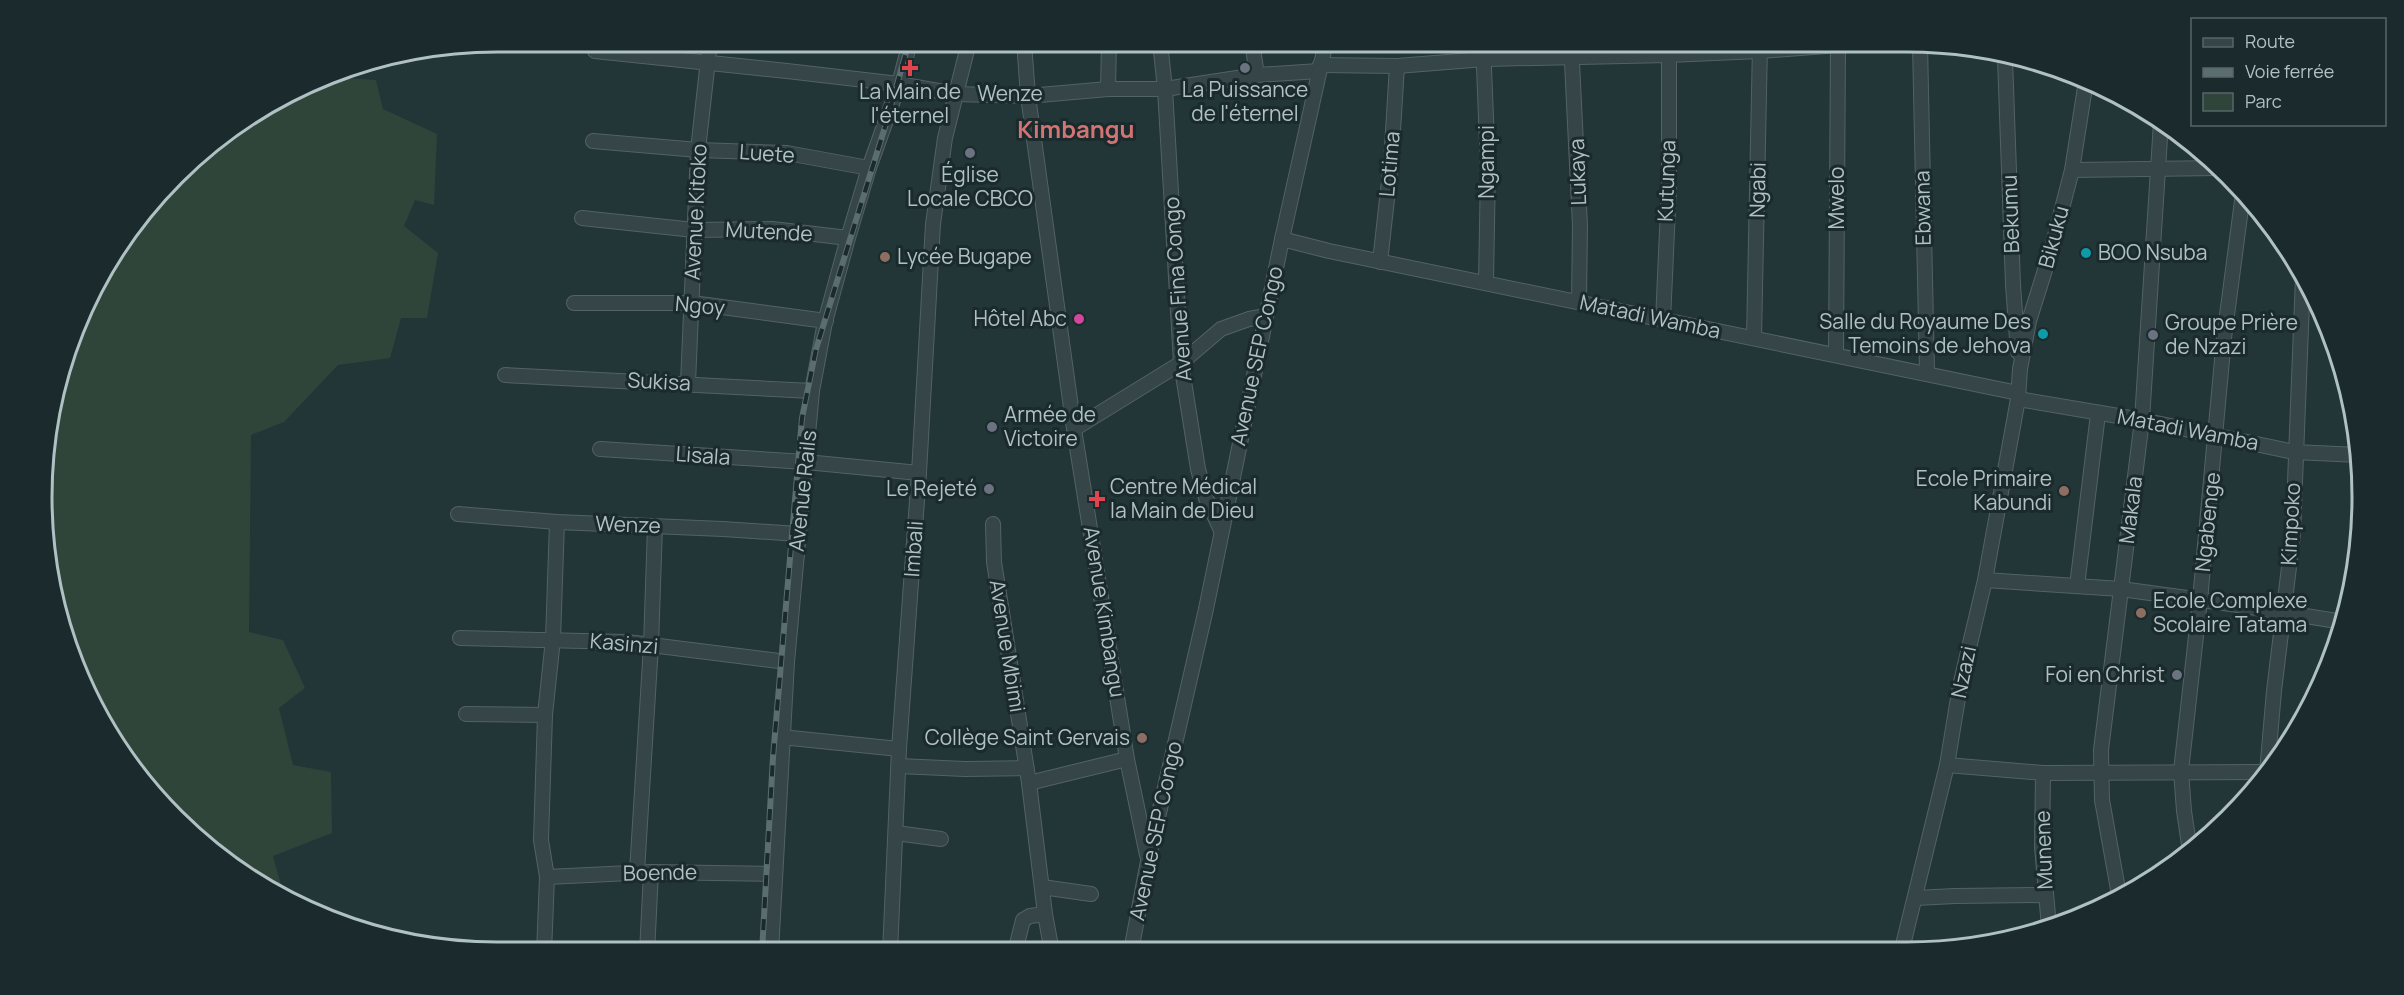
<svg xmlns="http://www.w3.org/2000/svg" width="2404" height="995" viewBox="0 0 2404 995" font-family="Manrope,sans-serif">
<rect width="100%" height="100%" fill="#223537"/>
<!-- green -->
<polygon fill="#2f453a" points="328,77 376,80 383,109 437,134 434,205 415,200 404,226 438,253 427,318 401,318 390,358 338,365 284,422 251,435 249,632 283,640 305,688 279,708 293,765 331,772 332,833 273,856 283,892 220,859 155,798 103,726 51,586 46,438 66,351 103,270 197,155 270,103"/>
<g fill="none" stroke-linecap="round" stroke-linejoin="round">
<defs>
<g id="street">
<polyline points="1024,42 1028,96 1074,429 1127,759 1147,855"/>
<polyline points="1160,42 1165,89 1181,363 1198,469 1206,498 1221,530"/>
<polyline points="1252,42 1257,75"/>
<polyline points="1483,42 1488,169 1486,282"/>
<polyline points="1571,42 1580,226 1579,302"/>
<polyline points="1920,44 1927,372"/>
<polyline points="595,51 787,71 899,84 955,94 1028,96 1108,89 1165,89 1257,75 1319,71"/>
<polyline points="2005,58 2013,285 2018,352"/>
<polyline points="1320,65 1397,66 1485,59 1669,55 1760,51 1878,42"/>
<polyline points="1108,89 1109,42"/>
<polyline points="593,141 698,150 787,153 869,168"/>
<polyline points="2072,170 2219,168"/>
<polyline points="582,218 694,230 772,229 848,238"/>
<polyline points="1282,239 1329,251 2018,393"/>
<polyline points="1380,262 1391,163 1397,66"/>
<polyline points="574,303 692,303 826,321"/>
<polyline points="1663,321 1669,186 1669,42"/>
<polyline points="1754,338 1760,44"/>
<polyline points="1836,355 1838,42"/>
<polyline points="505,375 812,391"/>
<polyline points="688,383 698,150 710,42"/>
<polyline points="2018,399 2142,420 2294,452 2359,455"/>
<polyline points="1074,429 1181,363 1221,329 1249,319 1266,316"/>
<polyline points="600,449 806,462 919,473"/>
<polyline points="458,514 557,522 723,529 798,534"/>
<polyline points="993,524 994,562 1029,783 1045,914 1052,952"/>
<polyline points="1985,580 2121,589 2238,605 2343,622"/>
<polyline points="2077,586 2098,414"/>
<polyline points="460,638 627,642 787,662"/>
<polyline points="466,714 545,715"/>
<polyline points="781,737 899,749"/>
<polyline points="1947,765 2043,773 2266,772"/>
<polyline points="899,766 965,769 1026,768"/>
<polyline points="2267,772 2274,691 2293,534 2303,276"/>
<polyline points="2043,773 2042,847 2049,927"/>
<polyline points="1029,783 1127,759"/>
<polyline points="896,833 941,839"/>
<polyline points="2190,851 2184,811 2181,771 2200,600 2224,338 2243,193"/>
<polyline points="637,872 651,645 655,526"/>
<polyline points="547,877 651,872 773,874"/>
<polyline points="1042,887 1091,894"/>
<polyline points="2119,895 2102,800 2101,750 2142,420 2161,122"/>
<polyline points="1916,898 1955,896 2045,895"/>
<polyline points="1902,949 1947,765 1960,686 1985,580 2018,399 2020,369 2029,321 2051,251 2072,170 2086,81"/>
<polyline points="1131,951 1148,861 1206,609 1282,239 1326,42"/>
<polyline points="771,952 787,662 812,391 825,322 848,238 869,168 899,84 910,42"/>
<polyline points="890,952 899,749 919,473 933,224 945,138 969,42"/>
<polyline points="1015,952 1023,920 1030,916 1045,914"/>
<polyline points="544,953 547,877 541,840 545,715 553,639 557,522"/>
<polyline points="647,953 651,872"/>
</g>
</defs>
<!-- street casing -->
<use href="#street" stroke="#536365" stroke-width="16"/>
<!-- street -->
<use href="#street" stroke="#364548" stroke-width="14"/>
<defs>
<polyline id="rail" points="762,952 773,757 802,418 816,349 885,127 909,42"/>
</defs>
<!-- rail casing -->
<use href="#rail" stroke="#5a6d71" stroke-width="6"/>
<!-- rail -->
<use href="#rail" stroke="#1b2a2c" stroke-width="4" stroke-dasharray="11" stroke-linecap="butt"/>
</g>
<!-- markers -->
<g fill="#e0444e" stroke="#1b2a2c" stroke-width="2">
<path d="M907 59h6v6h6v6h-6v6h-6v-6h-6v-6h6z"/>
<path d="M1094 490h6v6h6v6h-6v6h-6v-6h-6v-6h6z"/>
</g>
<g fill="#6b7280" stroke="#1b2a2c" stroke-width="2">
<circle cx="1245" cy="68" r="6"/>
<circle cx="970" cy="153" r="6"/>
<circle cx="2153" cy="335" r="6"/>
<circle cx="992" cy="427" r="6"/>
<circle cx="989" cy="489" r="6"/>
<circle cx="2177" cy="675" r="6"/>
</g>
<g fill="#0f9aa8" stroke="#1b2a2c" stroke-width="2">
<circle cx="2086" cy="253" r="6"/>
<circle cx="2043" cy="334" r="6"/>
</g>
<g fill="#8d6e63" stroke="#1b2a2c" stroke-width="2">
<circle cx="885" cy="257" r="6"/>
<circle cx="2064" cy="491" r="6"/>
<circle cx="2141" cy="613" r="6"/>
<circle cx="1142" cy="738" r="6"/>
</g>
<circle fill="#d1479c" stroke="#1b2a2c" stroke-width="2" cx="1079" cy="319" r="6"/>
<g text-anchor="middle" stroke-width="6" stroke-linejoin="round" paint-order="stroke">
<!-- poi labels -->
<g font-size="21" fill="#b0c1c4" stroke="#1b2a2c" text-anchor="start">
<text x="1245" y="97" text-anchor="middle">La Puissance<tspan x="1245" dy="24">de l'éternel</tspan></text>
<text x="910" y="99" text-anchor="middle">La Main de<tspan x="910" dy="24">l'éternel</tspan></text>
<text x="970" y="182" text-anchor="middle">Église<tspan x="970" dy="24">Locale CBCO</tspan></text>
<text x="2098" y="260">BOO Nsuba</text>
<text x="897" y="264">Lycée Bugape</text>
<text x="1067" y="326" text-anchor="end">Hôtel Abc</text>
<text x="2031" y="329" text-anchor="end">Salle du Royaume Des<tspan x="2031" dy="24">Temoins de Jehova</tspan></text>
<text x="2165" y="330">Groupe Prière<tspan x="2165" dy="24">de Nzazi</tspan></text>
<text x="1004" y="422">Armée de<tspan x="1004" dy="24">Victoire</tspan></text>
<text x="2052" y="486" text-anchor="end">Ecole Primaire<tspan x="2052" dy="24">Kabundi</tspan></text>
<text x="1110" y="494">Centre Médical<tspan x="1110" dy="24">la Main de Dieu</tspan></text>
<text x="977" y="496" text-anchor="end">Le Rejeté</text>
<text x="2153" y="608">Ecole Complexe<tspan x="2153" dy="24">Scolaire Tatama</tspan></text>
<text x="2165" y="682" text-anchor="end">Foi en Christ</text>
<text x="1130" y="745" text-anchor="end">Collège Saint Gervais</text>
</g>
<!-- street labels -->
<g font-size="21" fill="#b0c1c4" stroke="#1b2a2c">
<text x="1010" y="101">Wenze</text>
<text transform="translate(767 154) rotate(4)" y="7">Luete</text>
<text transform="translate(1487 162) rotate(-90)" y="7">Ngampi</text>
<text transform="translate(1390 164) rotate(-85)" y="7">Lotima</text>
<text transform="translate(1578 172) rotate(-92)" y="7">Lukaya</text>
<text transform="translate(1667 181) rotate(-88)" y="7">Kutunga</text>
<text transform="translate(1758 190) rotate(-89)" y="7">Ngabi</text>
<text transform="translate(1837 198) rotate(-90)" y="7">Mwelo</text>
<text transform="translate(1923 208) rotate(-91)" y="7">Ebwana</text>
<text transform="translate(696 212) rotate(-87)" y="7">Avenue Kitoko</text>
<text transform="translate(2011 214) rotate(-92)" y="7">Bekumu</text>
<text transform="translate(769 232) rotate(3)" y="7">Mutende</text>
<text transform="translate(2054 237) rotate(-75)" y="7">Bikuku</text>
<text transform="translate(1178 289) rotate(-94)" y="7">Avenue Fina Congo</text>
<text transform="translate(700 306) rotate(5)" y="7">Ngoy</text>
<text transform="translate(1650 317) rotate(12)" y="7">Matadi Wamba</text>
<text transform="translate(1257 356) rotate(-78)" y="7">Avenue SEP Congo</text>
<text transform="translate(659 382) rotate(3)" y="7">Sukisa</text>
<text transform="translate(2188 430) rotate(11)" y="7">Matadi Wamba</text>
<text transform="translate(703 456) rotate(4)" y="7">Lisala</text>
<text transform="translate(803 491) rotate(-84)" y="7">Avenue Rails</text>
<text transform="translate(2131 510) rotate(-83)" y="7">Makala</text>
<text transform="translate(2208 522) rotate(-84)" y="7">Ngabenge</text>
<text transform="translate(2291 524) rotate(-87)" y="7">Kimpoko</text>
<text transform="translate(628 525) rotate(2)" y="7">Wenze</text>
<text transform="translate(914 549) rotate(-86)" y="7">Imbali</text>
<text transform="translate(1104 612) rotate(81)" y="7">Avenue Kimbangu</text>
<text transform="translate(624 644) rotate(5)" y="7">Kasinzi</text>
<text transform="translate(1007 646) rotate(81)" y="7">Avenue Mbimi</text>
<text transform="translate(1964 672) rotate(-78)" y="7">Nzazi</text>
<text transform="translate(1156 831) rotate(-78)" y="7">Avenue SEP Congo</text>
<text transform="translate(2044 850) rotate(-92)" y="7">Munene</text>
<text transform="translate(660 873) rotate(-1)" y="7">Boende</text>
</g>
<!-- quarter labels -->
<g font-size="24" font-weight="bold" fill="#d17474" stroke="#1b2a2c">
<text x="1076" y="138">Kimbangu</text>
</g>
</g>
<!-- crop -->
<path d="M0 0H2404V995H0ZM497 52H1907A445 445 0 0 1 2352 497V497A445 445 0 0 1 1907 942H497A445 445 0 0 1 52 497V497A445 445 0 0 1 497 52Z" fill="#1b2a2c" fill-rule="evenodd"/>
<path fill="none" stroke="#b0c1c4" stroke-width="3" d="M497 52H1907A445 445 0 0 1 2352 497V497A445 445 0 0 1 1907 942H497A445 445 0 0 1 52 497V497A445 445 0 0 1 497 52Z"/>
<!-- legend -->
<rect x="2191" y="18" width="195" height="108" fill="#1b2a2c" stroke="#576669" stroke-width="1.5"/>
<rect x="2203" y="38" width="30" height="9" fill="#364548" stroke="#576669" stroke-width="1.5"/>
<text x="2245" y="48" font-size="18" fill="#b0c1c4">Route</text>
<rect x="2203" y="68" width="30" height="9" fill="#5a6d71" stroke="#576669" stroke-width="1.5"/>
<text x="2245" y="78" font-size="18" fill="#b0c1c4">Voie ferrée</text>
<rect x="2203" y="93" width="30" height="18" fill="#2f453a" stroke="#576669" stroke-width="1.5"/>
<text x="2245" y="108" font-size="18" fill="#b0c1c4">Parc</text>
</svg>
